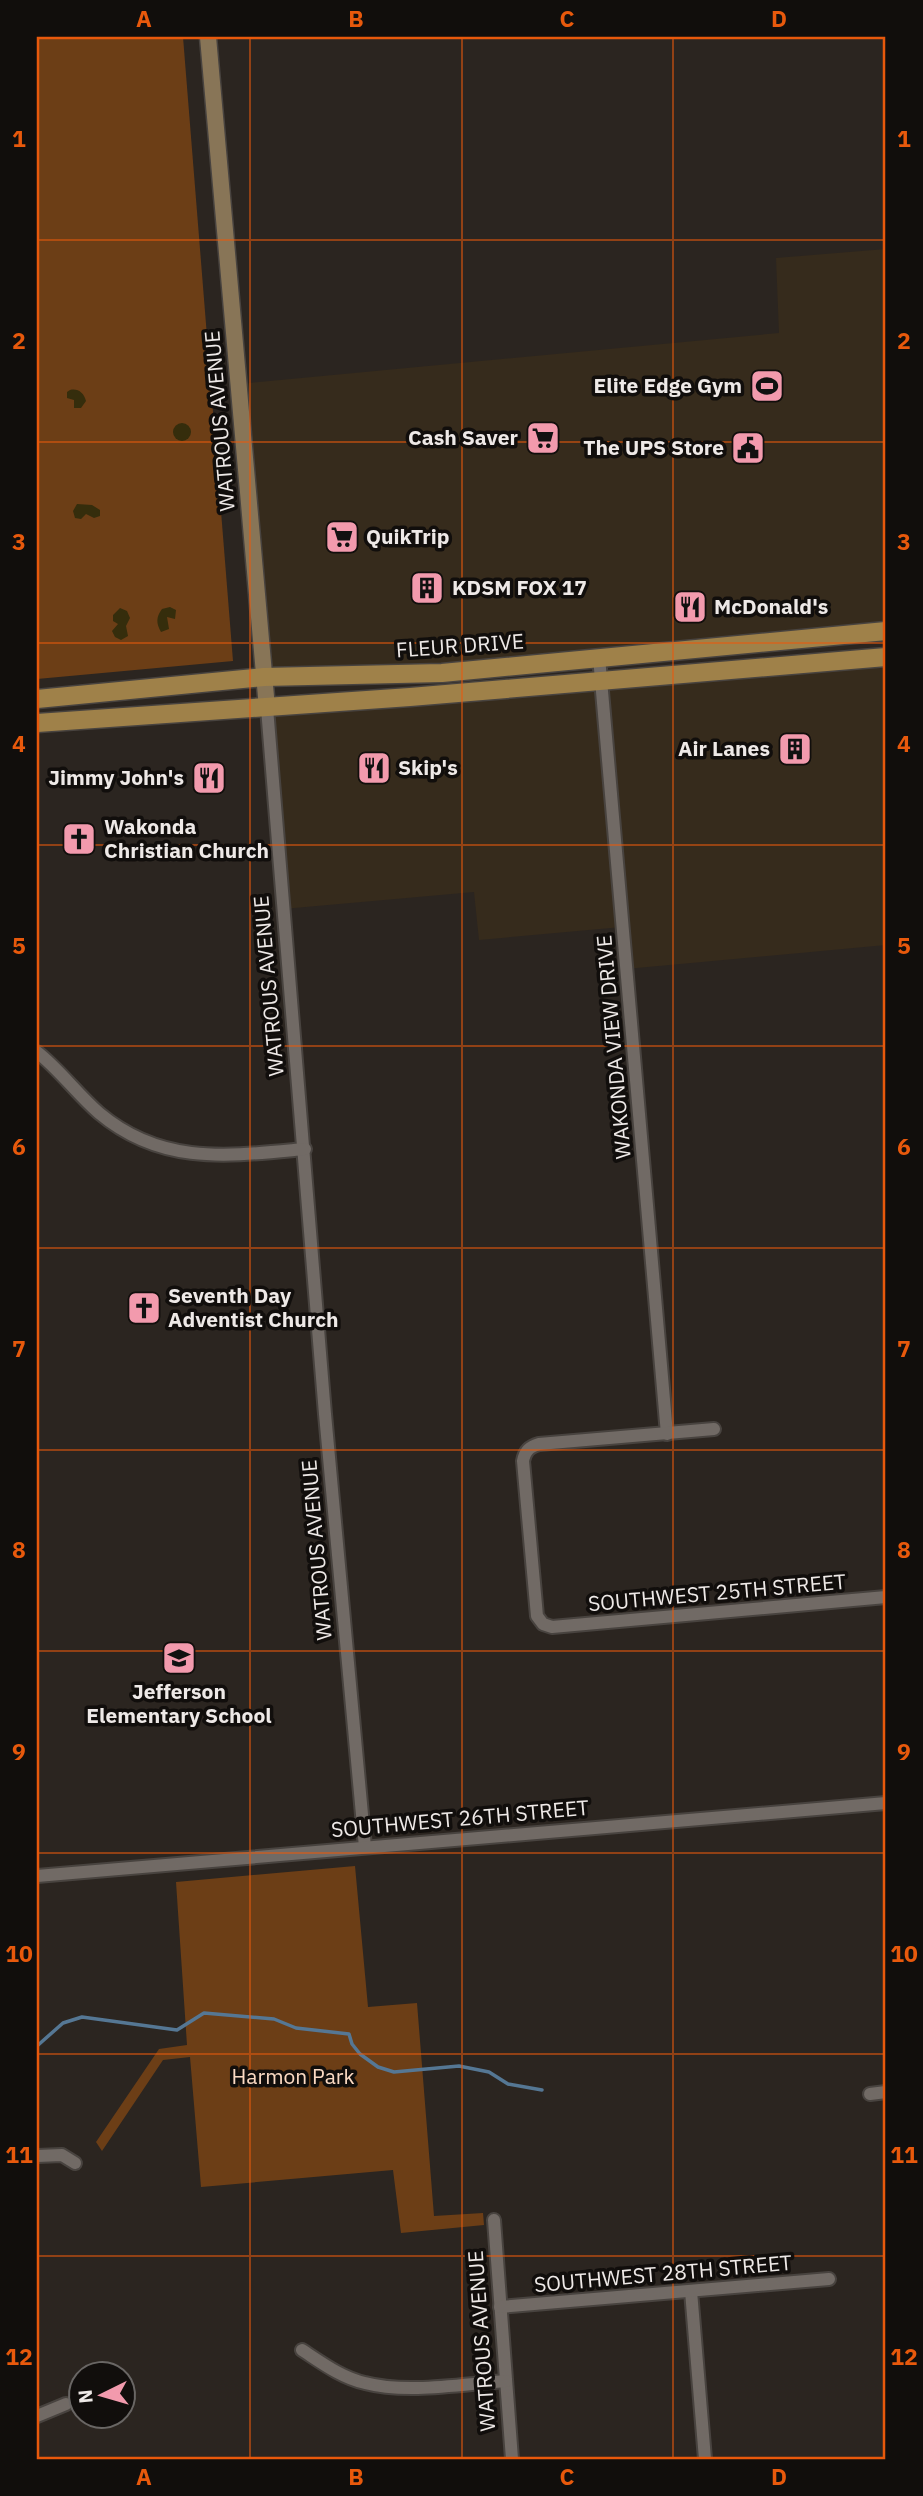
<svg xmlns="http://www.w3.org/2000/svg" width="923" height="2496" viewBox="0 0 923 2496" font-family="'IBM Plex Sans',sans-serif">
<rect width="100%" height="100%" fill="#2b2520"/>
<!-- commercial -->
<g fill="#362b1c">
<polygon points="886,249 886,631 264,677 238,384 779,333 776,258"/>
<polygon points="886,657 886,945 626,969 622,927 479,940 474,892 283,909 267,708"/>
</g>
<!-- green -->
<g fill="#6c3e16">
<polygon points="37,37 183,37 233,661 37,679"/>
<polygon points="355,1866 368,2007 417,2003 434,2216 483,2213 484,2225 401,2233 393,2170 201,2187 190,2057 163,2060 102,2151 96,2142 159,2049 187,2045 176,1882"/>
</g>
<!-- sand -->
<g fill="#352d0c">
<path d="M70 390C78 388 84 393 86 401L81 408H74V400L67 398V392Z"/>
<circle cx="182" cy="432" r="9"/>
<polygon points="77,504 92,505 100,510 100,516 94,518 86,514 81,519 75,518 73,511"/>
<path d="M170 607 176 610 175 619 167 617 169 629 161 632C156 623 156 617 162 609Z"/>
<polygon points="120,608 127,611 130,618 126,626 128,636 121,640 115,637 112,631 118,624 113,621 113,615"/>
</g>
<g fill="none" stroke-linecap="round" stroke-linejoin="round">
<!-- stream -->
<polyline stroke="#557794" stroke-width="3.5" points="37,2046 63,2023 82,2017 177,2030 204,2013 274,2019 296,2028 349,2034 352,2044 360,2054 378,2067 394,2072 459,2066 489,2072 508,2084 542,2090"/>
<defs>
<g id="street">
<polyline points="599,657 667,1434"/>
<polyline points="267,708 325,1414 365,1847"/>
<path d="M37 1052C60 1070 77 1094 99 1113 162 1166 229 1156 305 1149"/>
<path d="M714 1429 539 1444C529 1447 525 1451 523 1461L537 1616 543 1624 552 1627 886 1597"/>
<polyline points="37,1876 886,1803"/>
<polyline points="870,2094 886,2092"/>
<polyline points="37,2156 62,2155 75,2163"/>
<polyline points="494,2220 512,2459"/>
<polyline points="691,2291 705,2459"/>
<polyline points="500,2307 829,2279"/>
<path d="M302 2350C322 2363 342 2378 365 2383 407 2394 462 2384 506 2381"/>
<polyline points="37,2416 66,2404"/>
</g>
<polyline id="secondary" points="208,37 267,708"/>
<g id="primary">
<polyline points="37,699 264,677 442,673 886,631"/>
<polyline points="37,723 410,697 886,657"/>
</g>
</defs>
<!-- street casing -->
<use href="#street" stroke="#48433f" stroke-width="16"/>
<!-- secondary casing -->
<use href="#secondary" stroke="#48433f" stroke-width="19"/>
<!-- primary casing -->
<use href="#primary" stroke="#48433f" stroke-width="21"/>
<!-- street -->
<use href="#street" stroke="#716a65" stroke-width="12"/>
<!-- secondary -->
<use href="#secondary" stroke="#887557" stroke-width="16"/>
<!-- primary -->
<use href="#primary" stroke="#9f8149" stroke-width="18"/>
</g>
<!-- grid -->
<path fill="none" stroke="#e8590c" stroke-width="2" stroke-opacity="0.55" d="M250 37V2459M462 37V2459M673 37V2459M37 240H886M37 442H886M37 643H886M37 845H886M37 1046H886M37 1248H886M37 1450H886M37 1651H886M37 1853H886M37 2054H886M37 2256H886"/>
<!-- icons -->
<defs>
<symbol id="stadium-square" viewBox="-11 -11 22 22"><rect x="-9" y="-9" width="18" height="18" rx="4" fill="#f29aad" stroke="#110e0c"/><path d="M0-5a6.5 5 0 1 0 0 10a6.5 5 0 1 0 0-10ZM-3.5-1.8h7v3.6h-7Z" fill="#111"/></symbol>
<symbol id="supermarket-square" viewBox="-11 -11 22 22"><rect x="-9" y="-9" width="18" height="18" rx="4" fill="#f29aad" stroke="#110e0c"/><path d="M-6-5.5h2.5l.6 2H6L4.5 2H-2.5L-4.4-4H-6ZM-1.5 3.2a1.3 1.3 0 1 0 .1 0ZM3 3.2a1.3 1.3 0 1 0 .1 0Z" fill="#111"/></symbol>
<symbol id="civic-square" viewBox="-11 -11 22 22"><rect x="-9" y="-9" width="18" height="18" rx="4" fill="#f29aad" stroke="#110e0c"/><path d="M-.6-6.5H3V-4.5H.6V-3L4-1V1h2V6H-6V1h2V-1L-.6-3ZM-1.2 2.5V6h2.4V2.5Z" fill="#111"/></symbol>
<symbol id="building-square" viewBox="-11 -11 22 22"><rect x="-9" y="-9" width="18" height="18" rx="4" fill="#f29aad" stroke="#110e0c"/><path d="M-4-6H4V6H1V3H-1V6H-4ZM-2.5-4.3h1.7v1.8h-1.7ZM.8-4.3h1.7v1.8H.8ZM-2.5-1h1.7V.8h-1.7ZM.8-1h1.7V.8H.8Z" fill="#111"/></symbol>
<symbol id="restaurant-square" viewBox="-11 -11 22 22"><rect x="-9" y="-9" width="18" height="18" rx="4" fill="#f29aad" stroke="#110e0c"/><path d="M-5-6h1v4h1v-4h1v4h1v-4h1v5L-1.5 .5V6h-2V.5L-5-1ZM5-6V6H3V1.5H1.5Q1.5-4 5-6Z" fill="#111"/></symbol>
<symbol id="church-square" viewBox="-11 -11 22 22"><rect x="-9" y="-9" width="18" height="18" rx="4" fill="#f29aad" stroke="#110e0c"/><path d="M-1.2-6h2.4v3.5h3.3v2.4h-3.3V6h-2.4V-.1h-3.3v-2.4h3.3Z" fill="#111"/></symbol>
<symbol id="school-square" viewBox="-11 -11 22 22"><rect x="-9" y="-9" width="18" height="18" rx="4" fill="#f29aad" stroke="#110e0c"/><path d="M0-5L7-2L0 1L-7-2ZM-4 1L0 2.5L4 1V4Q0 6-4 4Z" fill="#111"/></symbol>
</defs>
<g fill-rule="evenodd">
<use href="#stadium-square" x="748" y="367" width="38" height="38"/>
<use href="#supermarket-square" x="524" y="419" width="38" height="38"/>
<use href="#civic-square" x="729" y="429" width="38" height="38"/>
<use href="#supermarket-square" x="323" y="518" width="38" height="38"/>
<use href="#building-square" x="408" y="569" width="38" height="38"/>
<use href="#restaurant-square" x="671" y="588" width="38" height="38"/>
<use href="#building-square" x="776" y="730" width="38" height="38"/>
<use href="#restaurant-square" x="355" y="749" width="38" height="38"/>
<use href="#restaurant-square" x="190" y="759" width="38" height="38"/>
<use href="#church-square" x="60" y="820" width="38" height="38"/>
<use href="#church-square" x="125" y="1289" width="38" height="38"/>
<use href="#school-square" x="160" y="1639" width="38" height="38"/>
</g>
<g text-anchor="middle" stroke-width="7" stroke-linejoin="round" paint-order="stroke">
<!-- poi labels -->
<g font-size="21" font-weight="bold" fill="#eee9e7" stroke="#110e0c" text-anchor="start">
<text x="742" y="393" text-anchor="end">Elite Edge Gym</text>
<text x="518" y="445" text-anchor="end">Cash Saver</text>
<text x="724" y="455" text-anchor="end">The UPS Store</text>
<text x="366" y="544">QuikTrip</text>
<text x="452" y="595">KDSM FOX 17</text>
<text x="714" y="614">McDonald's</text>
<text x="770" y="756" text-anchor="end">Air Lanes</text>
<text x="398" y="775">Skip's</text>
<text x="184" y="785" text-anchor="end">Jimmy John's</text>
<text x="104" y="834">Wakonda<tspan x="104" dy="24">Christian Church</tspan></text>
<text x="168" y="1303">Seventh Day<tspan x="168" dy="24">Adventist Church</tspan></text>
<text x="179" y="1699" text-anchor="middle">Jefferson<tspan x="179" dy="24">Elementary School</tspan></text>
</g>
<!-- street labels -->
<g font-size="21" fill="#eee9e7" stroke="#110e0c">
<text transform="translate(220 421) rotate(-95)" y="7">WATROUS AVENUE</text>
<text transform="translate(460 646) rotate(-4)" y="7">FLEUR DRIVE</text>
<text transform="translate(269 986) rotate(-95)" y="7">WATROUS AVENUE</text>
<text transform="translate(614 1047) rotate(-95)" y="7">WAKONDA VIEW DRIVE</text>
<text transform="translate(317 1550) rotate(-95)" y="7">WATROUS AVENUE</text>
<text transform="translate(717 1593) rotate(-5)" y="7">SOUTHWEST 25TH STREET</text>
<text transform="translate(460 1819) rotate(-5)" y="7">SOUTHWEST 26TH STREET</text>
<text transform="translate(663 2274) rotate(-5)" y="7">SOUTHWEST 28TH STREET</text>
<text transform="translate(482 2341) rotate(-94)" y="7">WATROUS AVENUE</text>
</g>
<!-- park labels -->
<g font-size="21" fill="#fbdac3" stroke="#110e0c">
<text x="293" y="2084">Harmon Park</text>
</g>
</g>
<!-- border -->
<rect width="923" height="2496" fill="none" stroke="#110e0c" stroke-width="77"/>
<!-- north arrow -->
<g transform="translate(102 2395) rotate(265)"><circle r="33" fill="#110e0c" stroke="#696664" stroke-width="2"/>
<path d="M0-5L12 26L0 18L-12 26Z" fill="#f29aad"/>
<text y="-10" font-size="19" font-weight="bold" text-anchor="middle" fill="#eee9e7">N</text>
</g>
<rect x="38" y="38" width="846" height="2420" fill="none" stroke="#e8590c" stroke-width="2.5"/>
<g font-size="23" text-anchor="middle" font-weight="bold" fill="#e8590c">
<text x="144" y="27">A</text>
<text x="356" y="27">B</text>
<text x="567" y="27">C</text>
<text x="779" y="27">D</text>
<text x="19" y="147">1</text>
<text x="904" y="147">1</text>
<text x="19" y="349">2</text>
<text x="904" y="349">2</text>
<text x="19" y="550">3</text>
<text x="904" y="550">3</text>
<text x="19" y="752">4</text>
<text x="904" y="752">4</text>
<text x="19" y="954">5</text>
<text x="904" y="954">5</text>
<text x="19" y="1155">6</text>
<text x="904" y="1155">6</text>
<text x="19" y="1357">7</text>
<text x="904" y="1357">7</text>
<text x="19" y="1558">8</text>
<text x="904" y="1558">8</text>
<text x="19" y="1760">9</text>
<text x="904" y="1760">9</text>
<text x="19" y="1962">10</text>
<text x="904" y="1962">10</text>
<text x="19" y="2163">11</text>
<text x="904" y="2163">11</text>
<text x="19" y="2365">12</text>
<text x="904" y="2365">12</text>
<text x="144" y="2485">A</text>
<text x="356" y="2485">B</text>
<text x="567" y="2485">C</text>
<text x="779" y="2485">D</text>
</g>
</svg>
